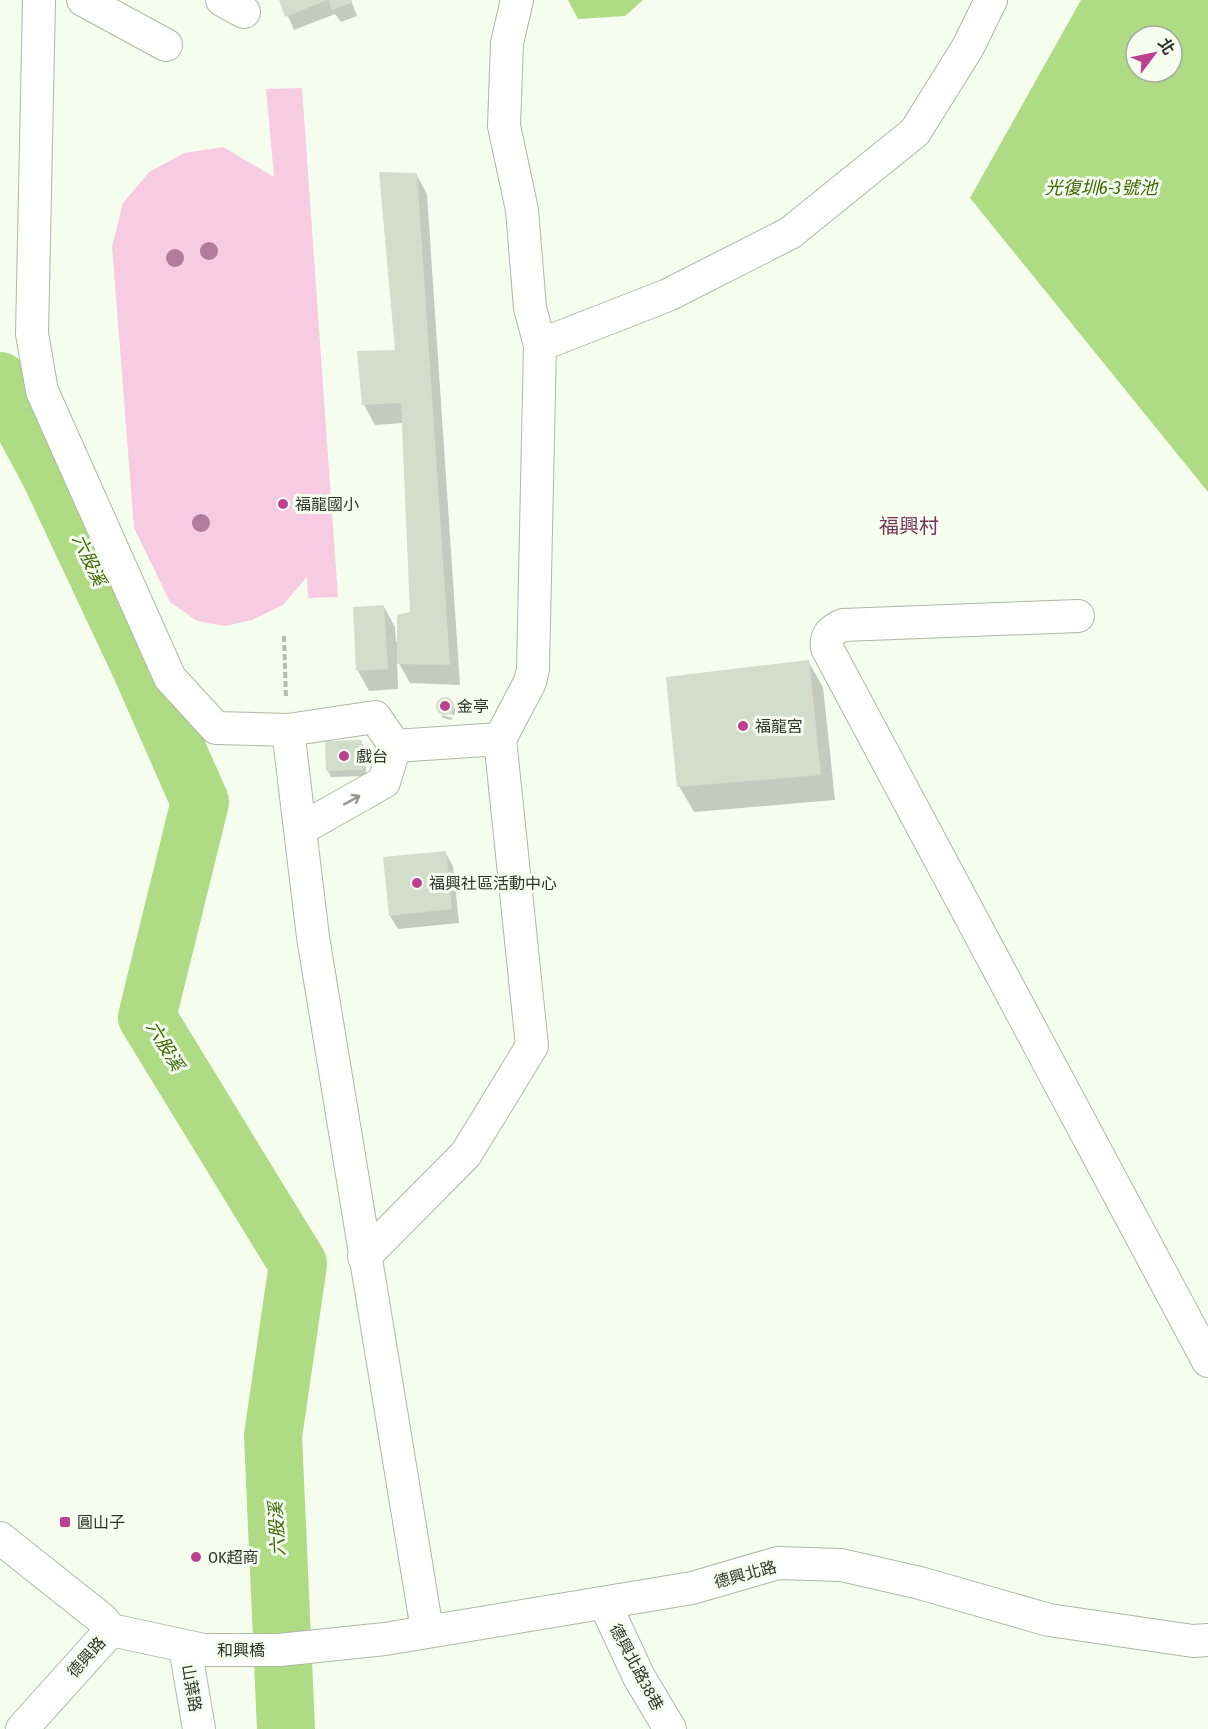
<svg xmlns="http://www.w3.org/2000/svg" width="1208" height="1729" viewBox="0 0 1208 1729" font-family="'Fira Sans Condensed','Noto Sans TC',sans-serif">
<rect width="100%" height="100%" fill="#f5feee"/>
<!-- green -->
<polygon fill="#f7cce3" points="302,88 338,597 308,598 307,577 283,605 252,620 225,626 197,621 170,602 134,528 112,246 123,203 149,172 184,153 223,147 274,177 266,89"/>
<!-- water -->
<g fill="#aedb84" fill-rule="evenodd">
<polygon points="568,0 643,0 625,16 578,19"/>
<path d="M1081 0H1208V492L970 198ZM1136 36H1172V72H1136Z"/>
</g>
<!-- shadow -->
<g fill="#0003">
<polygon points="281,0 351,0 357,16 341,22 335,14 294,30"/>
<polygon points="416,174 427,194 460,685 410,683 397,660 398,689 369,691 358,671 384,607 395,627 396,642 399,642 412,613 403,423 375,425 364,405 396,351"/>
<polygon points="808,661 823,687 835,800 694,812 679,786"/>
<polygon points="440,699 449,699 457,712 454,715 439,711 437,703"/>
<polygon points="441,715 453,718 451,720 443,718"/>
<polygon points="361,742 365,748 366,776 331,777 328,771"/>
<polygon points="445,852 453,866 459,923 398,929 390,916"/>
</g>
<g fill="none" stroke-linecap="round" stroke-linejoin="round">
<!-- river -->
<polyline stroke="#aedb84" stroke-width="58" points="0,381 50,474 141,668 200,802 147,1017 298,1264 273,1436 286,1729"/>
</g>
<!-- building -->
<g fill="#d2ddca">
<polygon points="279,0 350,0 351,3 332,10 328,0 285,17"/>
<polygon points="379,172 417,173 450,665 397,664 397,615 410,612 401,403 362,405 357,351 395,350"/>
<polygon points="384,605 388,669 356,671 353,607"/>
<polygon points="809,660 821,775 677,787 666,677"/>
<circle cx="445" cy="706" r="9"/>
<polygon points="362,740 363,770 326,771 325,741"/>
<polygon points="446,851 452,909 389,916 383,857"/>
</g>
<g fill="none" stroke-linecap="round" stroke-linejoin="round">
<defs>
<g id="minor">
<polyline points="39,0 32,334 42,391 170,678 216,728 288,730 375,717 395,746 384,782 301,829"/>
<polyline points="83,0 166,45"/>
<polyline points="222,0 244,12"/>
<polyline points="517,0 507,43 504,126 522,210 530,308 540,345"/>
<path d="M1078 616 843 625C832 630 825 635 827 648L1208 1361"/>
<polyline points="288,730 313,937 427,1630"/>
<polyline points="395,746 500,739 530,682 533,669 540,345 668,295 790,233 915,132 968,47 991,0"/>
<polyline points="364,1257 466,1154 532,1046 500,739"/>
<polyline points="0,1538 102,1619 111,1630"/>
<polyline points="605,1604 639,1677 670,1729"/>
<polyline points="111,1630 204,1650 279,1650 385,1639 692,1588 778,1563 841,1565 920,1583 1049,1620 1193,1641 1208,1640"/>
<polyline points="185,1647 199,1729"/>
<polyline points="22,1729 111,1630"/>
</g>
</defs>
<!-- minor casing -->
<use href="#minor" stroke="#adb8a5" stroke-width="34"/>
<!-- path -->
<polyline stroke="#b5bcaf" stroke-width="4" stroke-dasharray="6 3" stroke-linecap="butt" points="284,636 286,699"/>
<!-- minor -->
<use href="#minor" stroke="#fff" stroke-width="32"/>
</g>
<!-- trees -->
<g fill="#b27d9d">
<circle cx="209" cy="251" r="9"/>
<circle cx="175" cy="258" r="9"/>
<circle cx="201" cy="523" r="9"/>
</g>
<!-- one-way arrows -->
<defs><path id="oneway-shaft" d="M-6 0H5M1.5-3L5.5 0L1.5 3" fill="none" stroke-width="1.6" stroke-linecap="round" stroke-linejoin="round" transform="scale(1.5)"/></defs>
<use stroke="#979996" href="#oneway-shaft" transform="translate(352 800) rotate(-29)"/>
<!-- markers -->
<g fill="#be418f" stroke="#f5feee" stroke-width="2">
<circle cx="283" cy="504" r="6"/>
<circle cx="445" cy="706" r="6"/>
<circle cx="743" cy="726" r="6"/>
<circle cx="344" cy="756" r="6"/>
<circle cx="417" cy="883" r="6"/>
<rect x="59" y="1516" width="12" height="12" rx="3"/>
<circle cx="196" cy="1557" r="6"/>
</g>
<g text-anchor="middle" stroke-width="6" stroke-linejoin="round" paint-order="stroke">
<!-- poi labels -->
<g font-size="16" fill="#2f332c" stroke="#f5feee" text-anchor="start">
<text x="295" y="510">福龍國小</text>
<text x="457" y="712">金亭</text>
<text x="755" y="732">福龍宮</text>
<text x="356" y="762">戲台</text>
<text x="429" y="889">福興社區活動中心</text>
<text x="77" y="1528">圓山子</text>
<text x="208" y="1563">OK超商</text>
</g>
<!-- street labels -->
<g font-size="16" fill="#2f332c" stroke="#f5feee">
<text transform="translate(745 1574) rotate(-15)" y="6">德興北路</text>
<text x="241" y="1656">和興橋</text>
<text transform="translate(86 1657) rotate(-48)" y="6">德興路</text>
<text transform="translate(637 1667) rotate(62)" y="6">德興北路38巷</text>
<text transform="translate(192 1688) rotate(80)" y="6">山葉路</text>
</g>
<!-- water labels -->
<g font-size="18" font-style="italic" fill="#3e6503" stroke="#f5feee">
<text x="1101" y="194">光復圳6-3號池</text>
<text transform="translate(89 560) rotate(65)" y="6">六股溪</text>
<text transform="translate(165 1046) rotate(59)" y="6">六股溪</text>
<text transform="translate(277 1529) rotate(-93)" y="6">六股溪</text>
</g>
<!-- quarter labels -->
<g font-size="20" fill="#73355a" stroke="#f5feee">
<text x="909" y="533">福興村</text>
</g>
</g>
<!-- north arrow -->
<g transform="translate(1154 54) rotate(58)"><circle r="28" fill="#f5feee" stroke="#a6ada0" stroke-width="1.5"/>
<path d="M0-4.5L10 22L0 15L-10 22Z" fill="#be418f"/>
<text y="-9" font-size="16" font-weight="bold" text-anchor="middle" fill="#2f332c">北</text>
</g>
</svg>
